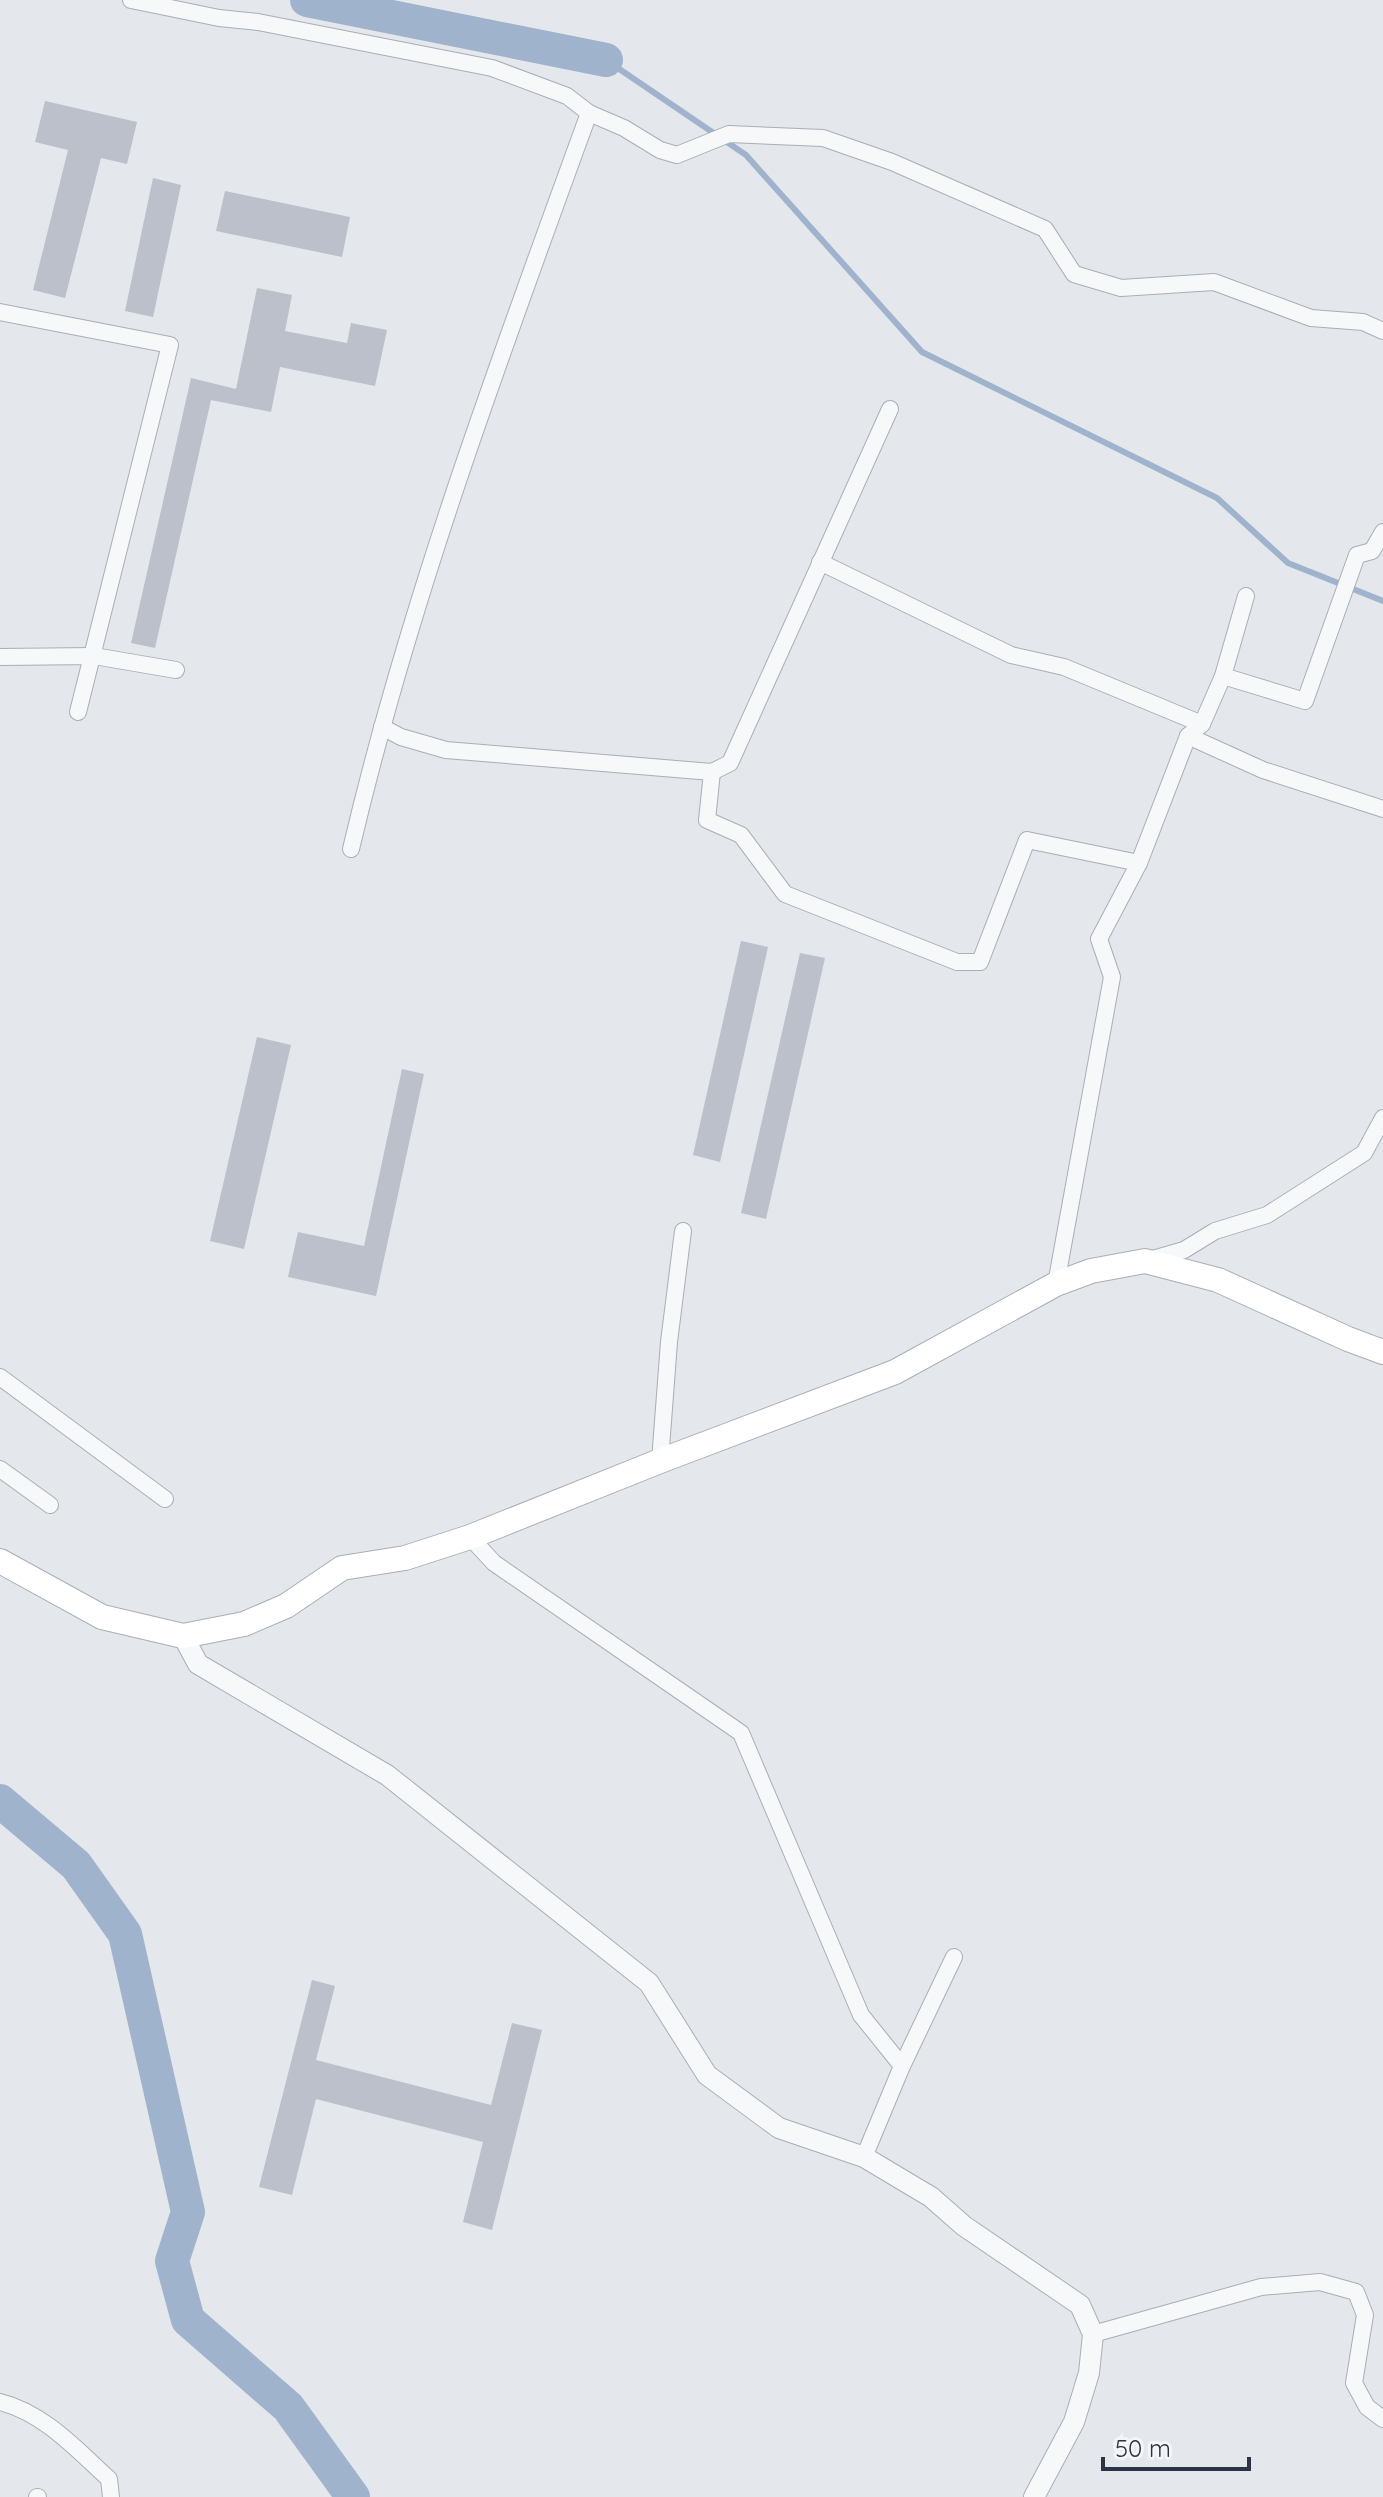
<svg xmlns="http://www.w3.org/2000/svg" width="1383" height="2497" viewBox="0 0 1383 2497" font-family="Quicksand,sans-serif">
<rect width="100%" height="100%" fill="#e4e7ec"/>
<g fill="none" stroke-linecap="round" stroke-linejoin="round">
<!-- stream -->
<polyline stroke="#9fb4cc" stroke-width="6" points="606,60 746,155 922,352 1217,498 1288,563 1383,601"/>
<!-- river -->
<g stroke="#9fb4cc" stroke-width="34">
<polyline points="307,0 606,60"/>
<polyline points="0,1801 76,1865 125,1934 188,2212 172,2261 188,2320 288,2407 353,2497"/>
</g>
</g>
<!-- building -->
<g fill="#bbc0ca">
<polygon points="45,101 137,122 127,164 101,158 65,298 33,290 68,150 35,142"/>
<polygon points="153,178 181,185 153,317 125,311"/>
<polygon points="225,191 350,217 342,257 216,231"/>
<polygon points="257,288 292,295 285,331 347,343 351,323 387,330 375,386 280,367 271,412 211,400 155,648 131,643 191,378 236,389"/>
<polygon points="741,941 768,947 720,1162 693,1155"/>
<polygon points="800,953 825,958 766,1219 741,1213"/>
<polygon points="257,1037 291,1045 244,1249 210,1241"/>
<polygon points="402,1069 424,1074 376,1296 288,1277 298,1232 364,1246"/>
<polygon points="312,1980 335,1986 316,2060 491,2105 512,2023 542,2030 492,2230 463,2222 483,2142 316,2099 292,2195 259,2187"/>
</g>
<g fill="none" stroke-linecap="round" stroke-linejoin="round">
<defs>
<g id="minor">
<polyline points="131,0 219,18 258,22 492,68 567,96 589,113 624,128 660,150 677,155 729,134 823,138 892,162 1045,229 1074,274 1121,288 1214,282 1311,318 1363,322 1383,331"/>
<polyline points="0,312 170,345 78,712"/>
<polyline points="820,562 1011,655 1064,667 1202,724"/>
<polyline points="0,657 94,656 176,670"/>
<polyline points="1223,676 1305,701 1357,555 1372,551 1383,532"/>
<polyline points="382,727 401,737 446,750 712,772 730,763 890,409"/>
<polyline points="1188,736 1263,770 1383,809"/>
<polyline points="712,772 707,820 741,835 785,894 957,962 980,962 1027,840 1139,863"/>
<path d="M351 849C410 598 501 355 589 113"/>
<polyline points="1146,1261 1184,1250 1215,1231 1267,1215 1364,1153 1383,1118"/>
<polyline points="1056,1284 1112,977 1099,939 1139,863 1188,736 1202,724 1223,676 1246,596"/>
<polyline points="0,1377 165,1499"/>
<polyline points="660,1461 669,1342 683,1231"/>
<polyline points="0,1469 50,1505"/>
<polyline points="470,1537 494,1563 741,1733 861,2015 902,2066"/>
<polyline points="864,2157 902,2066 954,1957"/>
<polyline points="1093,2334 1261,2287 1320,2282 1356,2292 1365,2315 1354,2383 1367,2407 1383,2419"/>
<path d="M0 2402C44 2413 76 2449 109 2479L111 2497"/>
<polyline points="37,2497 38,2497"/>
</g>
<polyline id="tertiary" points="183,1636 198,1664 387,1775 649,1983 707,2075 779,2128 864,2157 931,2197 964,2226 1080,2305 1093,2334 1089,2373 1074,2422 1034,2497"/>
<polyline id="secondary" points="0,1561 102,1617 183,1636 244,1624 286,1606 342,1568 405,1558 470,1537 660,1461 895,1372 1056,1284 1091,1271 1145,1261 1218,1280 1348,1339 1383,1352"/>
</defs>
<!-- minor casing -->
<use href="#minor" stroke="#a9aeb7" stroke-width="18"/>
<!-- tertiary casing -->
<use href="#tertiary" stroke="#a9aeb7" stroke-width="22"/>
<!-- secondary casing -->
<use href="#secondary" stroke="#a9aeb7" stroke-width="26"/>
<!-- minor -->
<use href="#minor" stroke="#f7f8fa" stroke-width="16"/>
<!-- tertiary -->
<use href="#tertiary" stroke="#f7f8fa" stroke-width="20"/>
<!-- secondary -->
<use href="#secondary" stroke="#fff" stroke-width="24"/>
</g>
<!-- scale -->
<path d="M1103 2457v12h146v-12" fill="none" stroke="#2b3445" stroke-width="4"/>
<text x="1115" y="2457" font-size="24" fill="#2b3445" stroke="#f4f6f9" stroke-width="6" paint-order="stroke">50 m</text>
</svg>
